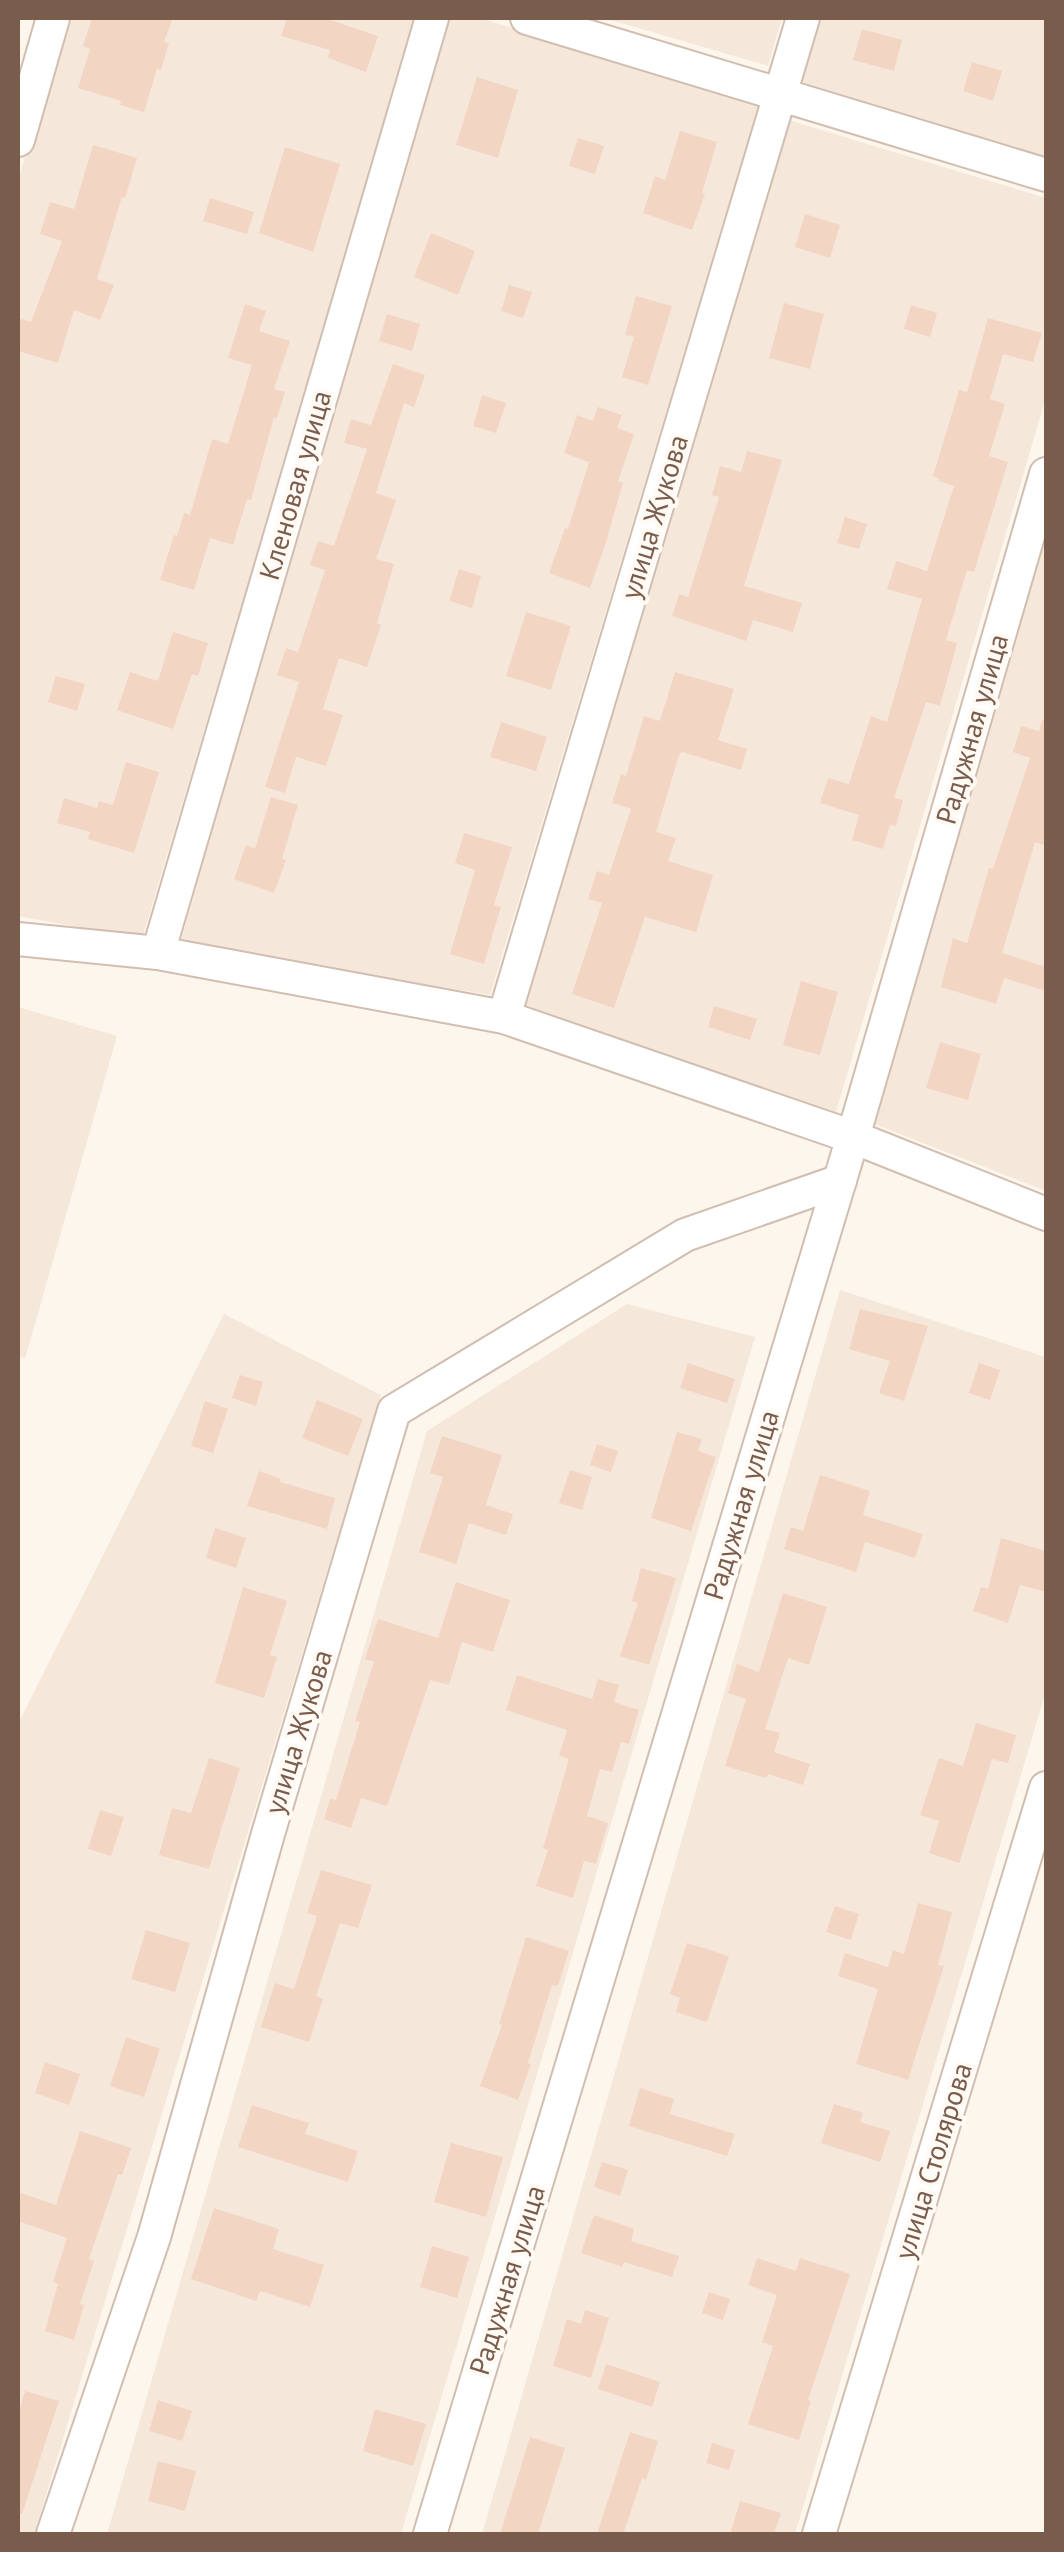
<svg xmlns="http://www.w3.org/2000/svg" width="1064" height="2552" viewBox="0 0 1064 2552" font-family="'PT Sans',sans-serif">
<rect width="100%" height="100%" fill="#fdf6ec"/>
<!-- residential -->
<g fill="#f5e8da">
<polygon points="65,18 416,18 142,939 18,916 18,181"/>
<polygon points="445,18 480,18 759,104 490,995 180,944"/>
<polygon points="604,18 782,18 768,66"/>
<polygon points="814,18 1046,18 1046,158 794,84"/>
<polygon points="782,118 1046,198 1046,397 836,1112 523,1009"/>
<polygon points="1046,527 1046,1191 869,1122"/>
<polygon points="18,1007 117,1036 25,1359 18,1356"/>
<polygon points="840,1290 1046,1357 1046,1691 795,2534 482,2534"/>
<polygon points="627,1304 755,1337 401,2534 107,2534 427,1431"/>
<polygon points="224,1314 381,1395 34,2534 18,2534 18,1724"/>
</g>
<!-- building -->
<g fill="#f3d5c3">
<polygon points="92,18 173,18 164,42 169,43 161,70 157,69 144,112 120,105 121,101 78,88 90,49 83,46"/>
<polygon points="287,18 325,18 378,36 366,72 328,58 330,50 281,36"/>
<polygon points="862,29 902,40 894,71 853,60"/>
<polygon points="972,62 1002,71 993,101 963,91"/>
<polygon points="477,77 518,90 498,158 456,145"/>
<polygon points="680,131 717,142 702,193 705,194 692,230 643,213 655,176 665,180"/>
<polygon points="578,138 604,146 595,174 569,166"/>
<polygon points="93,145 137,158 125,198 122,197 97,279 114,285 100,320 74,310 58,363 18,351 18,318 31,322 62,241 40,234 50,202 74,209"/>
<polygon points="285,147 340,164 313,252 259,233"/>
<polygon points="210,198 254,212 247,234 203,221"/>
<polygon points="805,214 840,225 830,258 795,247"/>
<polygon points="431,233 475,251 458,295 414,277"/>
<polygon points="509,285 532,292 523,318 501,311"/>
<polygon points="636,296 672,306 648,385 622,377 634,337 625,335"/>
<polygon points="784,303 824,314 810,369 769,358"/>
<polygon points="245,304 266,311 259,331 290,341 274,389 285,392 277,418 274,417 251,500 247,499 233,545 210,538 194,590 160,580 174,535 177,536 184,513 190,515 212,439 228,444 252,365 228,358"/>
<polygon points="911,305 937,313 930,337 904,329"/>
<polygon points="387,314 420,324 412,351 379,341"/>
<polygon points="988,318 1042,333 1033,362 1003,354 990,399 1005,404 989,456 1008,462 974,572 967,570 946,640 957,643 940,706 926,702 894,798 903,800 896,826 890,825 883,849 852,840 859,815 820,803 828,778 849,784 871,716 887,722 922,599 887,589 896,561 927,571 954,486 939,481 940,479 933,476 959,390 967,392"/>
<polygon points="393,364 425,375 414,407 404,403 376,493 396,500 376,559 394,564 377,623 381,625 367,667 339,658 323,709 343,715 326,766 296,757 285,793 265,787 299,682 277,675 286,648 298,652 325,570 310,565 318,541 334,546 367,449 344,443 351,419 371,425"/>
<polygon points="482,395 506,403 496,433 473,426"/>
<polygon points="598,407 622,415 617,428 634,434 618,481 623,483 606,542 590,588 549,573 565,528 568,529 589,462 564,453 577,415 593,421"/>
<polygon points="747,451 782,460 744,586 802,603 793,632 753,620 746,641 672,616 679,594 688,597 719,497 712,495 720,466 741,472"/>
<polygon points="845,517 867,524 859,549 837,543"/>
<polygon points="459,569 481,576 472,608 449,601"/>
<polygon points="526,612 571,626 551,690 506,676"/>
<polygon points="173,632 208,643 198,676 192,674 173,729 117,710 130,672 158,681"/>
<polygon points="675,672 734,689 718,740 747,749 741,770 682,752 679,755 656,832 676,838 668,861 713,875 696,932 645,917 614,1008 572,994 602,903 588,899 597,871 609,875 631,809 612,803 621,774 626,776 644,716 660,721"/>
<polygon points="56,676 85,684 77,711 48,702"/>
<polygon points="1042,720 1046,721 1046,846 1035,842 1002,953 1046,967 1046,991 1004,978 996,1004 941,987 953,938 967,943 989,868 993,869 1030,758 1013,752 1021,726 1039,731"/>
<polygon points="501,722 547,737 536,771 490,757"/>
<polygon points="126,762 159,772 134,853 88,839 90,832 57,823 64,798 97,808 99,801 113,805"/>
<polygon points="271,797 298,805 282,859 286,860 274,893 234,879 246,845 255,849"/>
<polygon points="464,833 512,847 494,905 501,907 484,964 450,954 475,870 455,863"/>
<polygon points="801,981 838,992 820,1055 783,1045"/>
<polygon points="714,1006 757,1019 750,1040 708,1027"/>
<polygon points="940,1042 981,1054 968,1100 926,1088"/>
<polygon points="860,1309 928,1326 904,1401 879,1393 890,1361 849,1349"/>
<polygon points="688,1363 735,1379 727,1403 680,1388"/>
<polygon points="979,1363 1000,1370 990,1400 969,1393"/>
<polygon points="240,1375 263,1382 256,1406 232,1398"/>
<polygon points="317,1400 363,1419 348,1456 302,1438"/>
<polygon points="205,1401 228,1409 213,1453 191,1446"/>
<polygon points="677,1432 702,1439 698,1451 716,1457 691,1531 651,1518"/>
<polygon points="442,1436 502,1455 486,1505 513,1514 506,1535 469,1523 456,1564 419,1552 443,1477 430,1473"/>
<polygon points="597,1444 618,1451 611,1472 590,1465"/>
<polygon points="570,1470 592,1477 582,1510 559,1503"/>
<polygon points="259,1471 281,1479 280,1482 335,1498 327,1529 247,1506"/>
<polygon points="820,1475 870,1491 863,1515 923,1534 915,1558 865,1542 856,1572 784,1549 791,1527 803,1531"/>
<polygon points="215,1528 246,1538 236,1568 206,1558"/>
<polygon points="1001,1538 1046,1551 1046,1592 1020,1585 1008,1623 973,1611 981,1587 988,1589"/>
<polygon points="641,1568 676,1578 649,1665 620,1656 638,1603 632,1601"/>
<polygon points="456,1582 510,1600 493,1652 462,1642 449,1685 430,1680 387,1806 361,1798 351,1828 324,1819 330,1799 336,1800 360,1722 355,1721 374,1662 365,1659 378,1619 438,1638"/>
<polygon points="243,1587 287,1601 270,1655 277,1657 264,1698 215,1683"/>
<polygon points="783,1593 827,1607 809,1665 788,1658 765,1729 780,1733 774,1752 810,1764 803,1785 768,1774 766,1778 725,1766 746,1699 728,1693 737,1664 759,1672"/>
<polygon points="517,1675 592,1699 598,1679 619,1685 614,1702 639,1710 629,1744 621,1742 612,1772 600,1769 587,1816 608,1823 596,1864 584,1861 573,1898 536,1886 548,1850 543,1848 569,1759 559,1756 567,1730 506,1710"/>
<polygon points="976,1723 1016,1735 1008,1763 992,1759 959,1863 929,1853 939,1821 920,1815 939,1758 963,1766"/>
<polygon points="209,1758 240,1768 209,1869 159,1855 172,1808 191,1813"/>
<polygon points="100,1810 124,1817 111,1856 88,1849"/>
<polygon points="321,1870 372,1885 358,1928 340,1923 316,1996 323,1999 309,2042 261,2027 275,1983 294,1989 317,1916 307,1913"/>
<polygon points="918,1903 952,1912 938,1965 944,1966 908,2080 856,2064 878,1989 838,1976 845,1953 888,1967 893,1950 904,1954"/>
<polygon points="835,1906 859,1914 851,1940 826,1932"/>
<polygon points="146,1930 190,1943 175,1992 131,1979"/>
<polygon points="526,1937 569,1951 558,1986 552,1985 528,2063 531,2064 518,2100 480,2086 502,2025 499,2024"/>
<polygon points="687,1943 729,1956 707,2022 676,2012 680,1998 670,1994"/>
<polygon points="126,2037 160,2049 144,2097 110,2086"/>
<polygon points="45,2062 80,2074 69,2105 35,2093"/>
<polygon points="640,2088 674,2099 670,2114 735,2134 727,2156 629,2126"/>
<polygon points="834,2104 863,2113 860,2122 890,2131 880,2162 821,2143"/>
<polygon points="252,2105 309,2123 305,2134 358,2151 348,2182 238,2147"/>
<polygon points="80,2131 131,2148 122,2175 118,2174 89,2259 94,2261 80,2304 84,2305 74,2340 45,2331 58,2284 53,2282 67,2238 18,2221 18,2192 56,2205"/>
<polygon points="451,2143 503,2157 486,2217 434,2202"/>
<polygon points="602,2162 628,2170 620,2196 594,2187"/>
<polygon points="214,2208 279,2229 273,2249 324,2265 310,2307 260,2291 256,2301 191,2279"/>
<polygon points="594,2215 634,2229 631,2241 679,2256 672,2277 624,2262 622,2267 581,2253"/>
<polygon points="432,2246 469,2257 457,2298 420,2287"/>
<polygon points="757,2258 796,2271 800,2258 850,2274 808,2400 811,2401 799,2440 748,2424 773,2346 762,2342 777,2295 748,2285"/>
<polygon points="709,2292 730,2299 723,2320 702,2313"/>
<polygon points="585,2310 609,2318 591,2378 553,2366 567,2319 581,2324"/>
<polygon points="606,2364 660,2382 652,2407 598,2389"/>
<polygon points="25,2391 59,2401 22,2514 18,2513 18,2414"/>
<polygon points="158,2400 192,2411 182,2441 149,2431"/>
<polygon points="375,2409 426,2424 413,2466 363,2451"/>
<polygon points="630,2432 658,2441 646,2480 642,2478 623,2534 597,2534"/>
<polygon points="530,2437 565,2448 538,2534 500,2534"/>
<polygon points="712,2443 735,2450 729,2470 706,2463"/>
<polygon points="158,2461 196,2471 185,2511 148,2501"/>
<polygon points="740,2501 781,2513 774,2534 730,2534"/>
</g>
<g fill="none" stroke-linecap="round" stroke-linejoin="round">
<defs>
<g id="minor">
<polyline points="527,18 1046,175"/>
<polyline points="18,140 53,18"/>
<polyline points="18,939 158,953 504,1017 853,1137 1046,1214"/>
<polyline points="158,953 432,18"/>
<polyline points="504,1017 803,18"/>
<polyline points="53,2534 154,2237 268,1834 394,1411 685,1235 840,1181"/>
<polyline points="430,2534 853,1137 1046,474"/>
<polyline points="819,2534 1046,1788"/>
</g>
</defs>
<!-- minor casing -->
<use href="#minor" stroke="#d1beb0" stroke-width="36"/>
<!-- minor -->
<use href="#minor" stroke="#fff" stroke-width="32"/>
</g>
<g text-anchor="middle" stroke-width="8" stroke-linejoin="round" paint-order="stroke">
<!-- street labels -->
<g font-size="28" fill="#7a5c4d" stroke="#fffaf3">
<text transform="translate(295 485) rotate(-74)" y="10">Кленовая улица</text>
<text transform="translate(654 517) rotate(-73)" y="10">улица Жукова</text>
<text transform="translate(972 729) rotate(-74)" y="10">Радужная улица</text>
<text transform="translate(741 1505) rotate(-73)" y="10">Радужная улица</text>
<text transform="translate(298 1732) rotate(-73)" y="10">улица Жукова</text>
<text transform="translate(933 2161) rotate(-73)" y="10">улица Столярова</text>
<text transform="translate(507 2280) rotate(-73)" y="10">Радужная улица</text>
</g>
</g>
<!-- border -->
<rect width="1064" height="2552" fill="none" stroke="#7a5c4d" stroke-width="40"/>
</svg>
